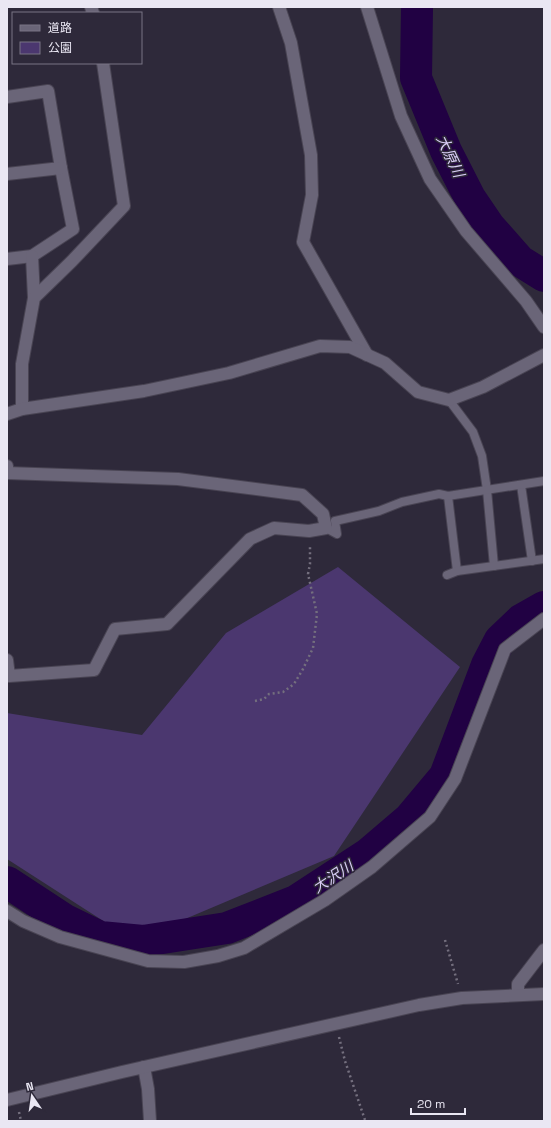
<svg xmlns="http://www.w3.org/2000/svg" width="551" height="1128" viewBox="0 0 551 1128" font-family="'Space Grotesk','Noto Sans JP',sans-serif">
<rect width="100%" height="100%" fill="#2e293a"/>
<!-- green -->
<polygon fill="#4b376f" points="338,567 460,667 334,856 185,919 122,933 7,859 7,713 142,735 226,633"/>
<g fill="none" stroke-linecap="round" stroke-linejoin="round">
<!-- river -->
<g stroke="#210143" stroke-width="32">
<polyline points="417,7 416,78 446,151 470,198 489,226 520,261 544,276"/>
<polyline points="7,882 65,920 100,937 143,941 227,928 296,901 368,854 409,819 445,776 487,665 500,640 521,620 544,607"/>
</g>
<defs>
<g id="service">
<polyline points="449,400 473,432 482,456 487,490 494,566"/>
<polyline points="521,485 532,561"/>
<polyline points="448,496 457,571"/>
<polyline points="326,528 337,534 335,521 379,511 402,502 439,494 448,496 544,481"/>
<polyline points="447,575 457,571 544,559"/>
</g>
<g id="minor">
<polyline points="91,7 93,13"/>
<polyline points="279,7 291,43 311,155 312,195 303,242 367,355"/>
<polyline points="7,97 48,91 61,168 73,229 32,256 7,259"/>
<polyline points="7,174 61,168"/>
<polyline points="32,256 34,298"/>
<polyline points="22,409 22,364 34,298 72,261 124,206 103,63"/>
<polyline points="7,414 22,409 144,391 229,373 320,346 350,347 385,363 418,392 449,400 483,387 544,355"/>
<polyline points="7,466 7,473 178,479 302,495 323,514 326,528 309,531 274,528 250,539 167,624 115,629 94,670 9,676 7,660"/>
<polyline points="7,911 23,921 60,937 148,961 184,962 218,956 244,948 325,900 372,867 430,817 455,779 505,649 544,619"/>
<polyline points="518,994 518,984 544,950"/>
<polyline points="144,1067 148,1089 150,1121"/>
<polyline points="7,1100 122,1072 419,1005 462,998 544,994"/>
</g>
<polyline id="tertiary" points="367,7 401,116 430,179 466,231 526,301 544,327"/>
</defs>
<!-- service casing -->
<use href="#service" stroke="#494453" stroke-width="10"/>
<!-- minor casing -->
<use href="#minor" stroke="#494453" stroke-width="14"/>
<!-- tertiary casing -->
<use href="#tertiary" stroke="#494453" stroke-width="14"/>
<!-- path -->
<g stroke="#746f7e" stroke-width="2.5" stroke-dasharray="2 3" stroke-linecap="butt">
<polyline points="255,701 264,699 269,694 283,692 294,684 303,669 313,648 317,614 308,574 310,564 310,545"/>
<polyline points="445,940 458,984"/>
<polyline points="339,1037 345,1061 365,1120"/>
<polyline points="19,1112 21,1121"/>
</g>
<!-- service -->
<use href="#service" stroke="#6a6578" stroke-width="8"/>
<!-- minor -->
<use href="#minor" stroke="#6a6578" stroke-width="12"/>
<!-- tertiary -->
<use href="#tertiary" stroke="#6a6578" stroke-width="12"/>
</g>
<g text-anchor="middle" stroke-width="3" stroke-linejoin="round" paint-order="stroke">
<!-- water labels -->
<g font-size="15" font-style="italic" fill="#d9cdf6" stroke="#2e293a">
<text transform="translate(450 156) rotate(65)" y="5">大原川</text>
<text transform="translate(333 877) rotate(-33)" y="5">大沢川</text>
</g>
</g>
<!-- border -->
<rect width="551" height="1128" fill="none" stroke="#eae7f3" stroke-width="16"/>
<!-- legend -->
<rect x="12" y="12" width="130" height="52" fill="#2e293a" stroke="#797584"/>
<rect x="20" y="25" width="20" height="6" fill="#6a6578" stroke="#797584"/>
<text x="48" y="32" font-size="12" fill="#eae7f3">道路</text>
<rect x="20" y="42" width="20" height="12" fill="#4b376f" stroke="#797584"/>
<text x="48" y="52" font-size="12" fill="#eae7f3">公園</text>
<!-- north arrow -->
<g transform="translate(32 1096) rotate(347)" stroke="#2e293a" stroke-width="3" paint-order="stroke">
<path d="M0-3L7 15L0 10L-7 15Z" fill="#eae7f3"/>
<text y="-6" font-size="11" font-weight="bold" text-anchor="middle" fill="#eae7f3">N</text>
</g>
<!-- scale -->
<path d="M411 1108v6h54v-6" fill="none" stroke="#eae7f3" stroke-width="2"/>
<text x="417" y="1108" font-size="12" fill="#eae7f3" stroke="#2e293a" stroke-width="3" paint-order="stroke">20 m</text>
</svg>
